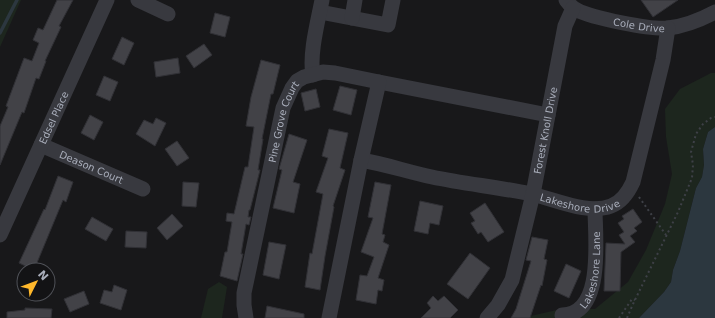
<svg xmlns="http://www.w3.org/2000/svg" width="715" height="318" viewBox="0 0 715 318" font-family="'DejaVu Sans',sans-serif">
<rect width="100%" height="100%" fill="#18181a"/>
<!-- green -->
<g fill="#1d261e">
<polygon points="0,0 21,0 0,47"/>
<polygon points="711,73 715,73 715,127 708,132 703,149 704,165 702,177 696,188 680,251 673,270 671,282 664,292 639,318 522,318 561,309 595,309 628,282 646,250 665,204 672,174 666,137 665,109 680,89"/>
<polygon points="219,282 227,287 222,318 201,318 208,289"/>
</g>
<!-- water -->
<polygon fill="#2c373f" points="715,127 715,318 639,318 664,292 671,282 673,270 680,251 696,188 702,177 704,165 703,149 708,132"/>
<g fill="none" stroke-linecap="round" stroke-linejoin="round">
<!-- stream -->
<polyline stroke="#2c373f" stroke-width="3.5" points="0,33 17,0"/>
</g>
<!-- building -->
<g fill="#424247" stroke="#313136">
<polygon points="57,0 73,0 59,26 61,27 45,61 46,61 39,79 36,78 24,113 22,112 0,165 0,126 8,107 6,106 24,58 32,61 39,43 33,40 38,28 43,30"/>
<polygon points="641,0 678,0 653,17"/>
<polygon points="215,13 230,17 225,37 210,33"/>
<polygon points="122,37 134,43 124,65 112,59"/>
<polygon points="204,44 212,55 194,68 186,56"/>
<polygon points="178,58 180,73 156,77 154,62"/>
<polygon points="261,60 280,65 273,94 271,94 262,139 263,139 258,170 260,170 250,210 249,210 248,217 251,217 249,225 246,224 241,254 243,254 237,281 220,276 225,252 227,252 232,222 226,221 227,213 234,214 245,167 248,167 254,127 246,126 251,97"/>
<polygon points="104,76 118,82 110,101 96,95"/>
<polygon points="340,86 357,90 351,115 333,110"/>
<polygon points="316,89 320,107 305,111 301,93"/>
<polygon points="90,115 103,122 94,140 81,133"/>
<polygon points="156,118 166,123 155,146 136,134 144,120 153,124"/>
<polygon points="329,129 348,133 340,168 345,170 333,206 334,207 325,256 320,290 305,287 310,253 312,254 323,194 316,192 328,158 322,156"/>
<polygon points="289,134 307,140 293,182 300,184 294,213 273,208 282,170 279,169"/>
<polygon points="177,141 189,158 177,166 165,149"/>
<polygon points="58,176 73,182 66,202 63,200 34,270 19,263 44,209 45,210"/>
<polygon points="183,182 199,183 196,207 182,206"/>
<polygon points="375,182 391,185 382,234 385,235 383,242 389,245 378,278 384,280 382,291 378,290 376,304 356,300 360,275 367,276 374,257 361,252 373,218 368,217"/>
<polygon points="420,201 443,206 439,225 430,223 428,234 414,231"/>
<polygon points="485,203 504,232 488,242 481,232 478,234 471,223 475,221 470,213"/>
<polygon points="633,209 642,222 634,228 637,231 630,236 635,242 621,252 620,291 604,291 606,243 625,244 619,235 624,232 618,223 624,219 622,216"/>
<polygon points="172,214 183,226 167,240 157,228"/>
<polygon points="92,217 113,229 106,241 85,229"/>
<polygon points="126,231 147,232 146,248 125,247"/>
<polygon points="532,237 548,240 544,259 547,260 542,286 541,285 530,318 511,318 516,309 531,261 526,260"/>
<polygon points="269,242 286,245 279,279 263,275"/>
<polygon points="470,253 490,268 468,299 447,284"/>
<polygon points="566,264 581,271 569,298 554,291"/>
<polygon points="114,285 127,290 121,310 100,303 104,290 112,292"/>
<polygon points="84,291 89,304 70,312 64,299"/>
<polygon points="433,296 438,301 444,296 458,310 450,318 421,318 431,308 427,303"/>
<polygon points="267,306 304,314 304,318 265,318"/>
<polygon points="25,308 52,309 51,318 7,318 7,312 25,310"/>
</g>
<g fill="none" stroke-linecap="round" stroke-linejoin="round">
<!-- path -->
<g stroke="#3e4047" stroke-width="2" stroke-dasharray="2 3" stroke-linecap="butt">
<polyline points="639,197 666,235"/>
<polyline points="619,318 632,299 635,300"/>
<polyline points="627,318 633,304 678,212 692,178 693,165 691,152 696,134 703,124 711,118 715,117"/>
</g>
<!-- minor -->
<g stroke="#38393f" stroke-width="15">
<polyline points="138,0 168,14"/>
<path id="s1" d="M566 0C569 4 572 8 577 10 592 18 651 30 668 28 685 26 700 20 715 12"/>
<polyline points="320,12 388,25 393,0"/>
<polyline points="352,18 355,0"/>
<path d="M313 75C309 54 318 21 322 0"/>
<polyline points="379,82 548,115"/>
<path id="s2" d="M41 145 143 189"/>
<path id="s3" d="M361 160C385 164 408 172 432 177 465 184 498 187 531 194 555 199 587 215 611 206 622 202 628 193 633 182L663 60 668 28"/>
<path id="s4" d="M0 235 107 0"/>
<path id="s5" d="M562 315C605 315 595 237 595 209"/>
<path id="s6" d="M246 318 244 305V293L283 108 292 88 297 81 304 77 323 72 335 73 379 82 361 160 329 318"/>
<path id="s7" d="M487 318 498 305 512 280 533 194 565 26 573 8"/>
</g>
</g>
<g text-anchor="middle" stroke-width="3" stroke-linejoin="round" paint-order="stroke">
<!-- street labels -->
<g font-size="10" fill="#a9aebb" stroke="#131315">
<text dy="4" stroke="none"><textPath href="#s1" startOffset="79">Cole Drive</textPath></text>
<text dy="4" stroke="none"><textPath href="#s4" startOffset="129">Edsel Place</textPath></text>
<text dy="4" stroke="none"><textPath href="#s6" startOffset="201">Pine Grove Court</textPath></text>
<text dy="4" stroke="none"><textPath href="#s7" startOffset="199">Forest Knoll Drive</textPath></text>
<text dy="4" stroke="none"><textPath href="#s2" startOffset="55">Deason Court</textPath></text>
<text dy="4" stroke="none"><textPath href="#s3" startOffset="224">Lakeshore Drive</textPath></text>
<text dy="4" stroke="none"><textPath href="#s5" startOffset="61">Lakeshore Lane</textPath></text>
</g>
</g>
<!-- north arrow -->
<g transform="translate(36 282) rotate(48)"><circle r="19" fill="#131315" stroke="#4f5157"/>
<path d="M0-3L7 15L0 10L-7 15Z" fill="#ffb82b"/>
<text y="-6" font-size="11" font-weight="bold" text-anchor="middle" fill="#a9aebb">N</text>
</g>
</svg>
